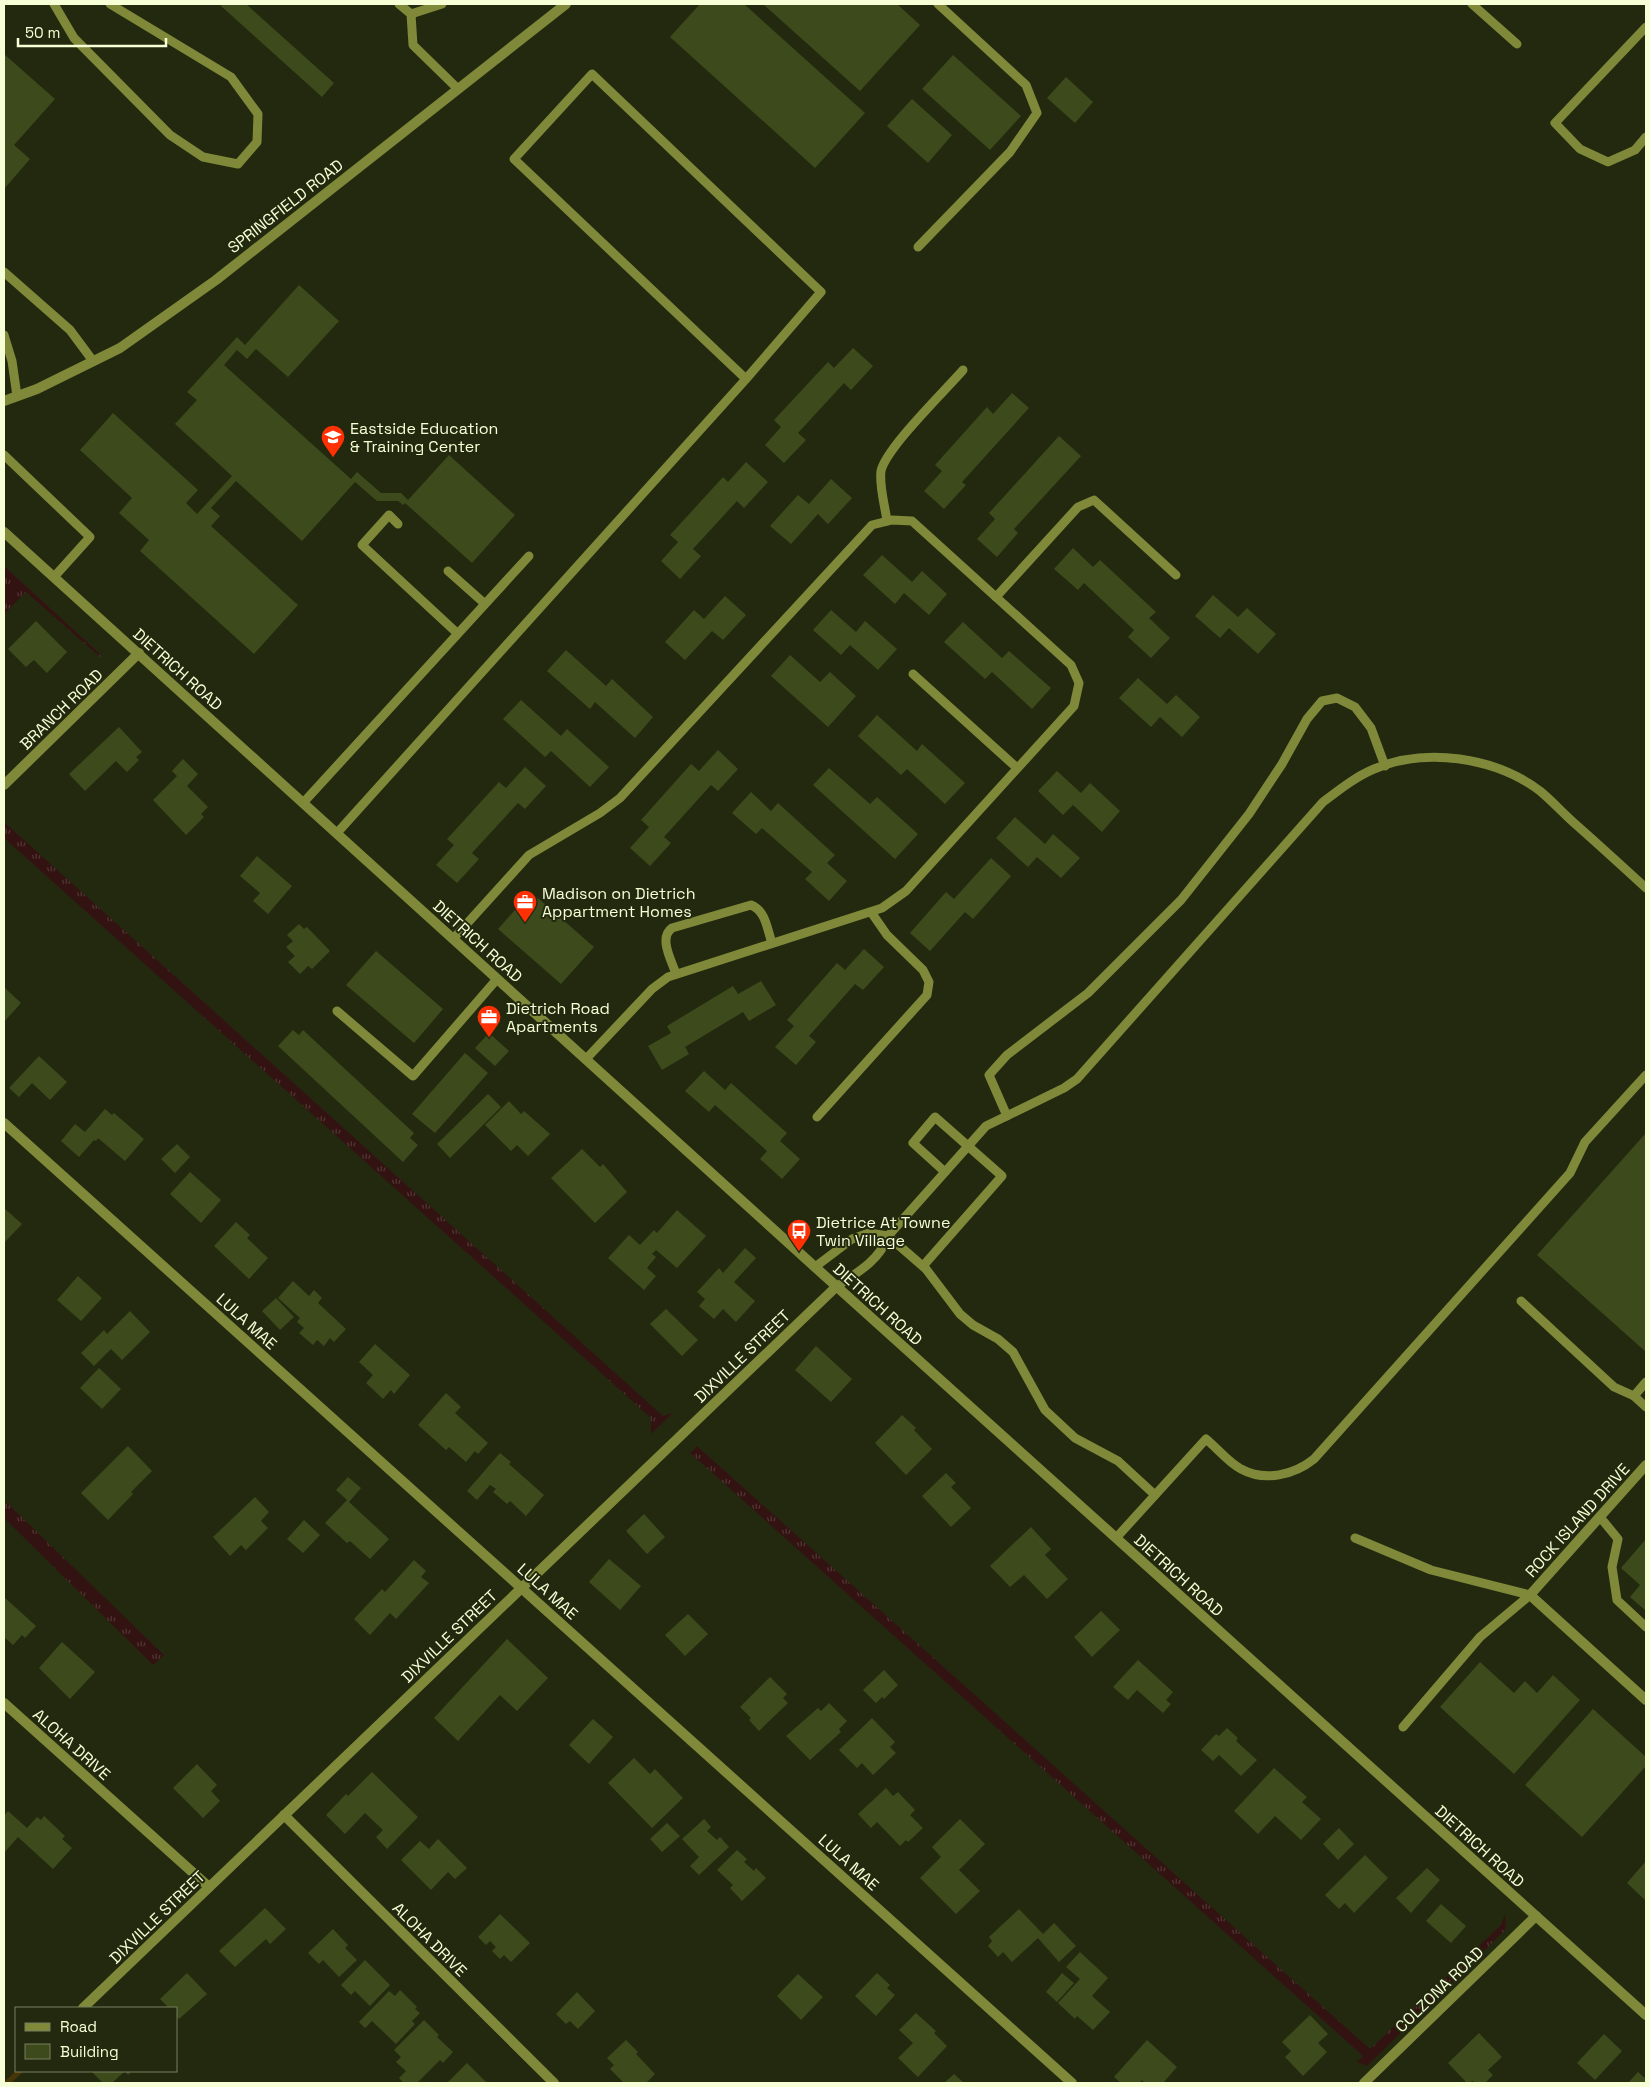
<svg xmlns="http://www.w3.org/2000/svg" width="1650" height="2087" viewBox="0 0 1650 2087" font-family="'Space Grotesk',sans-serif">
<defs>
<pattern id="grass-tufts" width="24" height="20" patternUnits="userSpaceOnUse" patternTransform="scale(1.25)"><rect width="24" height="20" fill="#331312"/><path d="M3 7l-1-3M5 7V3M7 7l1-3M15 17l-1-3M17 17v-4M19 17l1-3" fill="none" stroke="#513634"/></pattern>
</defs>
<rect width="100%" height="100%" fill="#22290f"/>
<!-- grass -->
<g fill="url(#grass-tufts)">
<polygon points="4,566 100,654 101,658 26,592 4,614"/>
<polygon points="4,822 663,1416 673,1413 651,1434 651,1418 4,838"/>
<polygon points="697,1446 1370,2049 1501,1925 1505,1914 1506,1929 1367,2066 1357,2062 1363,2056 690,1453"/>
<polygon points="4,1500 164,1655 153,1665 4,1518"/>
</g>
<g fill="none" stroke-linecap="round" stroke-linejoin="round">
<!-- stream -->
<polyline stroke="#483609" stroke-width="5.5" points="7,2083 20,2071"/>
</g>
<!-- building -->
<g fill="#3d4a1b">
<polygon points="223,4 246,4 334,83 322,97 221,6"/>
<polygon points="700,4 744,4 865,113 815,168 670,37"/>
<polygon points="763,4 897,4 920,25 860,91"/>
<polygon points="4,54 55,99 14,145 30,159 4,189"/>
<polygon points="953,55 1021,116 990,150 922,89"/>
<polygon points="1066,77 1093,102 1075,123 1047,98"/>
<polygon points="912,99 952,135 928,163 887,126"/>
<polygon points="299,285 339,321 288,377 256,349 247,359 237,350 224,365 351,479 357,472 381,493 401,493 408,500 449,455 515,515 472,563 405,503 403,505 398,501 377,501 355,482 302,541 236,481 211,508 220,516 211,526 298,605 254,654 140,551 149,540 119,513 132,498 80,450 113,413 198,490 186,503 197,514 232,476 175,424 197,400 187,392 237,337 245,345"/>
<polygon points="853,348 873,366 851,390 844,383 798,433 806,440 784,463 765,445 781,427 774,420 828,362 834,368"/>
<polygon points="1012,393 1029,408 962,482 966,485 944,509 924,491 942,471 935,465 987,407 993,414"/>
<polygon points="1059,436 1081,456 1014,529 1018,533 997,557 977,539 995,519 989,513"/>
<polygon points="746,462 768,482 744,508 737,501 693,549 701,556 680,579 661,561 678,542 670,535 723,477 728,482"/>
<polygon points="831,479 852,498 828,524 818,514 791,544 770,526 798,495 809,504"/>
<polygon points="1073,548 1093,567 1100,560 1156,612 1149,618 1170,638 1151,658 1128,637 1134,630 1084,583 1078,590 1054,569"/>
<polygon points="882,555 912,582 922,571 947,594 929,615 904,593 895,604 863,575"/>
<polygon points="1213,595 1238,617 1247,608 1276,634 1258,654 1229,628 1220,638 1195,616"/>
<polygon points="725,596 746,615 723,640 712,631 685,660 665,642 694,610 704,619"/>
<polygon points="831,610 856,632 865,621 897,649 878,670 850,645 841,655 813,630"/>
<polygon points="36,621 67,652 47,673 34,660 26,667 8,649"/>
<polygon points="963,622 1002,658 1009,651 1051,688 1032,709 992,672 985,679 944,642"/>
<polygon points="566,650 606,686 612,679 653,717 635,738 595,702 590,709 547,671"/>
<polygon points="790,655 820,682 830,672 856,696 828,727 771,676"/>
<polygon points="1138,678 1167,704 1176,695 1200,717 1182,737 1160,717 1151,727 1119,698"/>
<polygon points="521,700 561,736 567,729 609,767 590,787 551,751 545,757 503,719"/>
<polygon points="877,715 917,751 922,744 965,783 945,804 907,769 901,775 858,736"/>
<polygon points="119,727 142,752 136,757 139,760 127,772 116,761 85,791 69,774"/>
<polygon points="718,750 738,769 718,791 711,785 664,837 671,843 650,866 630,848 649,827 641,820 691,764 699,771"/>
<polygon points="183,759 198,774 187,786 208,807 201,814 204,817 186,835 153,800 177,776 172,771"/>
<polygon points="525,767 546,786 525,809 518,803 472,853 479,859 457,883 436,865 454,845 447,839 499,782 506,788"/>
<polygon points="829,768 870,804 877,797 918,834 895,859 813,785"/>
<polygon points="1057,771 1081,793 1090,783 1120,811 1102,832 1073,805 1063,815 1038,791"/>
<polygon points="751,792 771,811 778,803 835,855 827,863 847,881 829,901 805,879 812,872 762,828 756,834 732,813"/>
<polygon points="1015,817 1045,844 1053,834 1080,858 1061,878 1037,857 1028,867 996,838"/>
<polygon points="257,856 292,886 268,914 253,901 260,893 240,876"/>
<polygon points="991,858 1011,876 973,919 965,912 930,951 910,933 946,892 954,899"/>
<polygon points="531,892 594,947 561,984 498,929"/>
<polygon points="299,924 304,929 307,927 330,951 312,969 308,966 300,974 288,962 295,956 286,947 293,941 287,935"/>
<polygon points="864,949 884,967 863,990 855,984 809,1036 816,1042 796,1065 775,1047 794,1026 787,1020 837,963 845,970"/>
<polygon points="376,951 443,1009 414,1043 346,985"/>
<polygon points="761,981 776,1005 749,1021 743,1012 685,1047 689,1054 662,1070 648,1046 671,1033 667,1026 733,986 738,994"/>
<polygon points="4,987 21,1003 4,1022"/>
<polygon points="293,1030 299,1035 303,1030 414,1133 410,1138 418,1145 403,1162 278,1046"/>
<polygon points="489,1033 509,1051 495,1066 475,1048"/>
<polygon points="465,1053 488,1073 435,1133 412,1114"/>
<polygon points="39,1056 67,1082 50,1100 32,1083 19,1097 9,1088"/>
<polygon points="704,1071 725,1090 731,1083 787,1133 780,1141 800,1159 782,1179 760,1159 767,1151 715,1105 709,1112 685,1091"/>
<polygon points="488,1094 501,1107 450,1158 437,1144"/>
<polygon points="509,1101 521,1114 524,1111 550,1134 528,1156 517,1145 511,1151 485,1125"/>
<polygon points="105,1109 112,1115 114,1113 144,1139 125,1161 98,1138 96,1141 94,1140 79,1157 61,1141 75,1124 85,1132"/>
<polygon points="1646,1133 1646,1352 1537,1255"/>
<polygon points="177,1144 190,1157 175,1173 161,1159"/>
<polygon points="582,1149 600,1167 603,1164 627,1192 595,1223 551,1178"/>
<polygon points="190,1172 221,1200 201,1223 170,1194"/>
<polygon points="4,1208 22,1224 4,1243"/>
<polygon points="677,1210 706,1236 677,1268 656,1250 652,1254 656,1257 647,1268 656,1276 644,1290 608,1258 629,1235 640,1245 654,1230 657,1233"/>
<polygon points="236,1222 250,1235 247,1238 268,1258 249,1279 214,1246"/>
<polygon points="745,1248 756,1258 734,1282 755,1301 736,1322 723,1309 714,1319 699,1306 705,1299 697,1292 719,1268 723,1273"/>
<polygon points="78,1276 102,1298 81,1321 57,1300"/>
<polygon points="293,1281 309,1296 314,1290 322,1298 318,1303 346,1329 334,1342 330,1338 324,1346 317,1340 313,1345 299,1333 304,1328 297,1322 300,1318 278,1298"/>
<polygon points="276,1298 294,1317 280,1330 262,1311"/>
<polygon points="666,1309 698,1340 682,1356 650,1324"/>
<polygon points="130,1311 150,1332 122,1360 111,1349 94,1366 81,1353 104,1330 107,1334"/>
<polygon points="375,1344 410,1375 394,1394 391,1390 383,1399 366,1383 373,1375 359,1362"/>
<polygon points="816,1346 852,1379 831,1402 795,1370"/>
<polygon points="99,1368 121,1389 102,1409 80,1388"/>
<polygon points="446,1393 461,1407 455,1413 488,1443 478,1454 475,1451 466,1462 449,1447 446,1450 418,1425"/>
<polygon points="902,1415 916,1428 914,1430 932,1449 906,1475 875,1443"/>
<polygon points="128,1446 152,1471 131,1492 133,1494 108,1520 81,1493"/>
<polygon points="500,1453 511,1462 509,1464 544,1495 526,1516 510,1501 507,1504 493,1492 496,1489 490,1485 477,1500 467,1491"/>
<polygon points="946,1473 956,1483 951,1487 971,1508 951,1527 922,1496"/>
<polygon points="348,1477 361,1488 349,1502 389,1539 370,1559 350,1541 347,1543 325,1523 347,1500 336,1490"/>
<polygon points="255,1497 269,1512 261,1521 268,1528 246,1550 241,1545 230,1556 213,1537"/>
<polygon points="644,1514 665,1537 647,1554 626,1531"/>
<polygon points="304,1520 320,1535 303,1553 287,1539"/>
<polygon points="1031,1527 1051,1549 1045,1555 1068,1579 1047,1599 1024,1575 1010,1587 990,1566"/>
<polygon points="1646,1539 1646,1611 1630,1597 1640,1585 1621,1568"/>
<polygon points="609,1559 641,1586 620,1610 589,1582"/>
<polygon points="414,1560 426,1571 421,1577 429,1583 396,1619 390,1613 370,1635 354,1619 382,1589 385,1592"/>
<polygon points="4,1597 36,1626 25,1638 22,1635 13,1645 4,1637"/>
<polygon points="1101,1611 1120,1630 1092,1657 1074,1637"/>
<polygon points="688,1614 708,1634 685,1656 665,1635"/>
<polygon points="507,1639 548,1678 517,1711 500,1695 458,1741 434,1718"/>
<polygon points="62,1642 95,1672 70,1699 39,1668"/>
<polygon points="1138,1660 1173,1692 1166,1700 1171,1704 1163,1713 1137,1690 1128,1700 1113,1687"/>
<polygon points="1480,1662 1514,1693 1525,1681 1537,1693 1553,1675 1580,1700 1514,1774 1440,1707"/>
<polygon points="884,1670 898,1685 884,1699 882,1697 876,1703 863,1690"/>
<polygon points="770,1677 787,1694 783,1698 788,1703 759,1731 749,1720 751,1718 740,1707"/>
<polygon points="829,1703 847,1721 839,1729 841,1732 810,1760 786,1736 818,1708 821,1711"/>
<polygon points="1593,1709 1646,1757 1646,1766 1582,1837 1525,1785"/>
<polygon points="872,1718 895,1742 890,1747 896,1753 873,1775 862,1763 857,1768 839,1750"/>
<polygon points="593,1719 613,1737 589,1764 569,1745"/>
<polygon points="1227,1728 1238,1738 1236,1741 1257,1760 1241,1776 1219,1755 1213,1761 1201,1750 1216,1734 1219,1736"/>
<polygon points="634,1758 650,1774 655,1769 683,1798 652,1828 608,1783"/>
<polygon points="197,1764 217,1785 211,1791 220,1801 203,1818 173,1788"/>
<polygon points="1274,1768 1307,1797 1302,1802 1321,1819 1301,1840 1275,1816 1258,1834 1234,1811"/>
<polygon points="372,1772 418,1817 387,1849 376,1837 383,1830 365,1813 345,1834 326,1815 346,1794 348,1796"/>
<polygon points="886,1788 893,1796 898,1792 915,1810 910,1815 923,1828 908,1842 906,1840 900,1846 877,1822 871,1828 858,1814"/>
<polygon points="8,1811 27,1828 37,1817 41,1820 44,1816 65,1836 62,1839 72,1848 53,1869 18,1837 4,1853 4,1816"/>
<polygon points="704,1819 711,1827 707,1831 717,1840 720,1837 729,1847 699,1875 690,1866 699,1857 682,1839"/>
<polygon points="960,1819 985,1844 959,1870 980,1891 956,1914 920,1878 941,1857 932,1847"/>
<polygon points="667,1823 680,1836 662,1852 650,1839"/>
<polygon points="1339,1828 1354,1844 1338,1860 1323,1844"/>
<polygon points="438,1839 467,1868 455,1879 448,1872 431,1890 401,1860 420,1841 429,1849"/>
<polygon points="737,1850 747,1859 744,1862 754,1871 756,1868 766,1878 742,1901 730,1888 733,1885 717,1870"/>
<polygon points="1365,1855 1388,1878 1354,1913 1345,1903 1339,1909 1325,1895"/>
<polygon points="1646,1861 1646,1901 1627,1883"/>
<polygon points="1427,1868 1440,1880 1411,1913 1396,1898"/>
<polygon points="1441,1904 1466,1926 1451,1943 1426,1921"/>
<polygon points="265,1908 286,1929 270,1944 266,1939 235,1967 219,1951"/>
<polygon points="1019,1909 1043,1934 1054,1923 1076,1946 1059,1962 1038,1938 1012,1962 1003,1952 998,1957 988,1946 992,1941 989,1937"/>
<polygon points="500,1914 530,1943 511,1962 504,1955 500,1959 492,1951 496,1947 490,1941 486,1945 478,1937"/>
<polygon points="333,1929 348,1945 345,1948 357,1960 339,1977 323,1960 319,1964 308,1953"/>
<polygon points="1080,1952 1108,1978 1092,1996 1110,2012 1093,2030 1077,2016 1075,2019 1058,2003 1080,1979 1066,1967"/>
<polygon points="365,1960 390,1985 370,2006 355,1991 351,1995 341,1985"/>
<polygon points="187,1973 207,1994 179,2019 176,2016 176,2008 169,2008 160,1999"/>
<polygon points="877,1973 890,1985 887,1988 895,1995 876,2016 855,1996"/>
<polygon points="1062,1973 1074,1983 1057,2002 1046,1992"/>
<polygon points="798,1974 823,1997 801,2020 777,1996"/>
<polygon points="400,1990 417,2007 415,2009 420,2013 412,2021 415,2024 396,2044 372,2021 365,2028 359,2022 389,1991 395,1996"/>
<polygon points="577,1992 595,2011 578,2029 570,2021 566,2024 556,2014"/>
<polygon points="916,2013 936,2031 934,2033 947,2046 918,2077 898,2058 913,2043 899,2030"/>
<polygon points="1310,2015 1328,2034 1318,2043 1327,2052 1303,2076 1285,2057 1291,2051 1282,2042"/>
<polygon points="424,2020 439,2035 437,2037 453,2052 443,2063 440,2060 417,2083 404,2083 399,2078 406,2071 396,2062 401,2057 394,2050"/>
<polygon points="1479,2033 1502,2057 1488,2070 1493,2075 1485,2083 1475,2083 1473,2081 1467,2083 1448,2063"/>
<polygon points="1604,2034 1622,2051 1595,2080 1577,2063"/>
<polygon points="626,2040 638,2052 636,2054 655,2074 646,2083 624,2083 610,2069 614,2065 607,2058"/>
<polygon points="1147,2040 1177,2067 1163,2083 1145,2083 1142,2080 1139,2083 1121,2083 1114,2077"/>
<polygon points="467,2063 487,2083 447,2083"/>
<polygon points="91,2071 132,2071 128,2075 125,2071 112,2083 103,2083"/>
<polygon points="1638,2072 1646,2079 1646,2083 1628,2083"/>
<polygon points="954,2074 964,2083 944,2083"/>
</g>
<g fill="none" stroke-linecap="round" stroke-linejoin="round">
<!-- lane -->
<g stroke="#7f8939" stroke-width="9">
<polyline points="54,4 74,38 170,135 203,157 238,164 257,142 258,114 231,77 110,4"/>
<polyline points="399,4 411,14 413,45 458,89"/>
<polyline points="1472,4 1517,44"/>
<polyline points="411,14 442,4"/>
<polyline points="1646,27 1555,123 1580,149 1608,162 1635,150 1646,137"/>
<polyline points="918,247 1010,152 1037,113 1026,85 938,4"/>
<polyline points="4,272 70,330 93,361"/>
<polyline points="4,335 12,361 17,396"/>
<polyline points="4,455 90,537 54,577"/>
<path d="M887 521C885 506 879 486 881 471 886 448 945 391 963 370"/>
<polyline points="398,524 389,515 362,545 457,633"/>
<polyline points="448,571 484,603"/>
<polyline points="996,597 1078,507 1094,500 1176,575"/>
<polyline points="913,674 1017,768"/>
<polyline points="303,803 529,556"/>
<polyline points="337,833 746,379 514,159 592,74 821,292 746,379"/>
<polyline points="453,939 529,855 600,813 620,798 872,525 892,520 912,521 1071,665 1079,683 1074,706 906,891 882,908 668,977 652,989 586,1059"/>
<path d="M676 974C672 961 658 938 672 928L751 905C766 911 767 929 772 943"/>
<polyline points="337,1011 413,1076 497,979"/>
<polyline points="1007,1116 989,1075 1007,1055 1088,993 1181,900 1249,814 1282,764 1307,719 1322,701 1337,698 1355,707 1371,728 1385,766"/>
<polyline points="817,1117 927,995 929,982 923,970 887,935 871,912"/>
<polyline points="923,1266 1002,1176 935,1117 913,1143 945,1172"/>
<polyline points="815,1267 852,1239 869,1233 888,1236 926,1269 960,1314 973,1325 998,1339 1013,1352 1045,1410 1075,1438 1118,1461 1155,1495"/>
<path d="M837 1286C857 1273 880 1260 888 1236L986 1126 1064 1088 1077 1079 1323 802C1339 790 1355 777 1374 769 1426 747 1495 757 1540 791 1551 800 1562 812 1573 822 1598 844 1622 866 1646 888"/>
<polyline points="1521,1301 1614,1387 1634,1396"/>
<polyline points="1646,1382 1634,1396 1646,1407"/>
<polyline points="1600,1517 1618,1539 1612,1567 1617,1600 1646,1627"/>
<path d="M1116 1538 1206 1439C1217 1448 1229 1463 1241 1469 1265 1482 1294 1475 1314 1459L1570 1173 1585 1142 1646 1075"/>
<polyline points="1355,1538 1431,1570 1530,1595"/>
<polyline points="1403,1727 1480,1637 1530,1595"/>
</g>
<!-- street -->
<g stroke="#7f8939" stroke-width="10">
<polyline points="4,401 37,389 120,348 216,280 566,4"/>
<polyline points="4,532 815,1267 1646,2015"/>
<polyline points="4,785 139,653"/>
<polyline points="4,1123 1072,2083"/>
<polyline points="1646,1465 1530,1595 1646,1700"/>
<polyline points="4,1703 209,1887"/>
<polyline points="284,1815 554,2083"/>
<polyline points="83,2008 837,1286"/>
<polyline points="1364,2083 1536,1916"/>
</g>
</g>
<!-- icons -->
<defs>
<symbol id="university-pin" viewBox="-11 -11 22 30"><path d="M0 17L-7.5 6A9.5 9.5 0 1 1 7.5 6Z" fill="#ff3003" stroke="#22290f"/><path d="M0-5L7-2L0 1L-7-2ZM-4 1L0 2.5L4 1V4Q0 6-4 4Z" fill="#fff"/></symbol>
<symbol id="office-pin" viewBox="-11 -11 22 30"><path d="M0 17L-7.5 6A9.5 9.5 0 1 1 7.5 6Z" fill="#ff3003" stroke="#22290f"/><path d="M-6-3h4V-5.5h4V-3h4V5H-6ZM-1-4.5V-3h2v-1.5ZM-6 0V1H6V0Z" fill="#fff"/></symbol>
<symbol id="bus-pin" viewBox="-11 -11 22 30"><path d="M0 17L-7.5 6A9.5 9.5 0 1 1 7.5 6Z" fill="#ff3003" stroke="#22290f"/><path d="M-5-6H5V4H4V6H2V4H-2V6H-4V4H-5ZM-3.5-4V0h7V-4ZM-3.5 1.2v1.5H-2V1.2ZM2 1.2v1.5H3.5V1.2Z" fill="#fff"/></symbol>
</defs>
<g fill-rule="evenodd">
<use href="#university-pin" x="319" y="423" width="28" height="38"/>
<use href="#office-pin" x="511" y="888" width="28" height="38"/>
<use href="#office-pin" x="475" y="1003" width="28" height="38"/>
<use href="#bus-pin" x="785" y="1217" width="28" height="38"/>
</g>
<g text-anchor="middle" stroke-width="4" stroke-linejoin="round" paint-order="stroke">
<!-- street labels -->
<g font-size="16" fill="#f7ffd7" stroke="#22290f">
<text transform="translate(285 206) rotate(-38)" y="6">SPRINGFIELD ROAD</text>
<text transform="translate(178 669) rotate(42)" y="6">DIETRICH ROAD</text>
<text transform="translate(61 709) rotate(-44)" y="6">BRANCH ROAD</text>
<text transform="translate(478 941) rotate(42)" y="6">DIETRICH ROAD</text>
<text transform="translate(878 1304) rotate(42)" y="6">DIETRICH ROAD</text>
<text transform="translate(247 1321) rotate(42)" y="6">LULA MAE</text>
<text transform="translate(742 1356) rotate(-44)" y="6">DIXVILLE STREET</text>
<text transform="translate(1577 1520) rotate(-48)" y="6">ROCK ISLAND DRIVE</text>
<text transform="translate(1179 1575) rotate(42)" y="6">DIETRICH ROAD</text>
<text transform="translate(548 1591) rotate(42)" y="6">LULA MAE</text>
<text transform="translate(449 1636) rotate(-44)" y="6">DIXVILLE STREET</text>
<text transform="translate(72 1744) rotate(42)" y="6">ALOHA DRIVE</text>
<text transform="translate(1480 1846) rotate(42)" y="6">DIETRICH ROAD</text>
<text transform="translate(849 1862) rotate(42)" y="6">LULA MAE</text>
<text transform="translate(157 1917) rotate(-44)" y="6">DIXVILLE STREET</text>
<text transform="translate(430 1939) rotate(45)" y="6">ALOHA DRIVE</text>
<text transform="translate(1439 1989) rotate(-44)" y="6">COLZONA ROAD</text>
</g>
<!-- poi labels -->
<g font-size="16" fill="#f7ffd7" stroke="#22290f" text-anchor="start">
<text x="350" y="434">Eastside Education<tspan x="350" dy="18">&amp; Training Center</tspan></text>
<text x="542" y="899">Madison on Dietrich<tspan x="542" dy="18">Appartment Homes</tspan></text>
<text x="506" y="1014">Dietrich Road<tspan x="506" dy="18">Apartments</tspan></text>
<text x="816" y="1228">Dietrice At Towne<tspan x="816" dy="18">Twin Village</tspan></text>
</g>
</g>
<!-- border -->
<rect width="1650" height="2087" fill="none" stroke="#f7ffd7" stroke-width="10"/>
<!-- legend -->
<rect x="15" y="2007" width="162" height="65" fill="#22290f" stroke="#777f5f"/>
<rect x="25" y="2023" width="25" height="8" fill="#7f8939" stroke="#777f5f"/>
<text x="60" y="2032" font-size="15" fill="#f7ffd7">Road</text>
<rect x="25" y="2044" width="25" height="15" fill="#3d4a1b" stroke="#777f5f"/>
<text x="60" y="2057" font-size="15" fill="#f7ffd7">Building</text>
<!-- scale -->
<path d="M18 38v8h148v-8" fill="none" stroke="#f7ffd7" stroke-width="2.5"/>
<text x="25" y="38" font-size="15" fill="#f7ffd7" stroke="#22290f" stroke-width="4" paint-order="stroke">50 m</text>
</svg>
